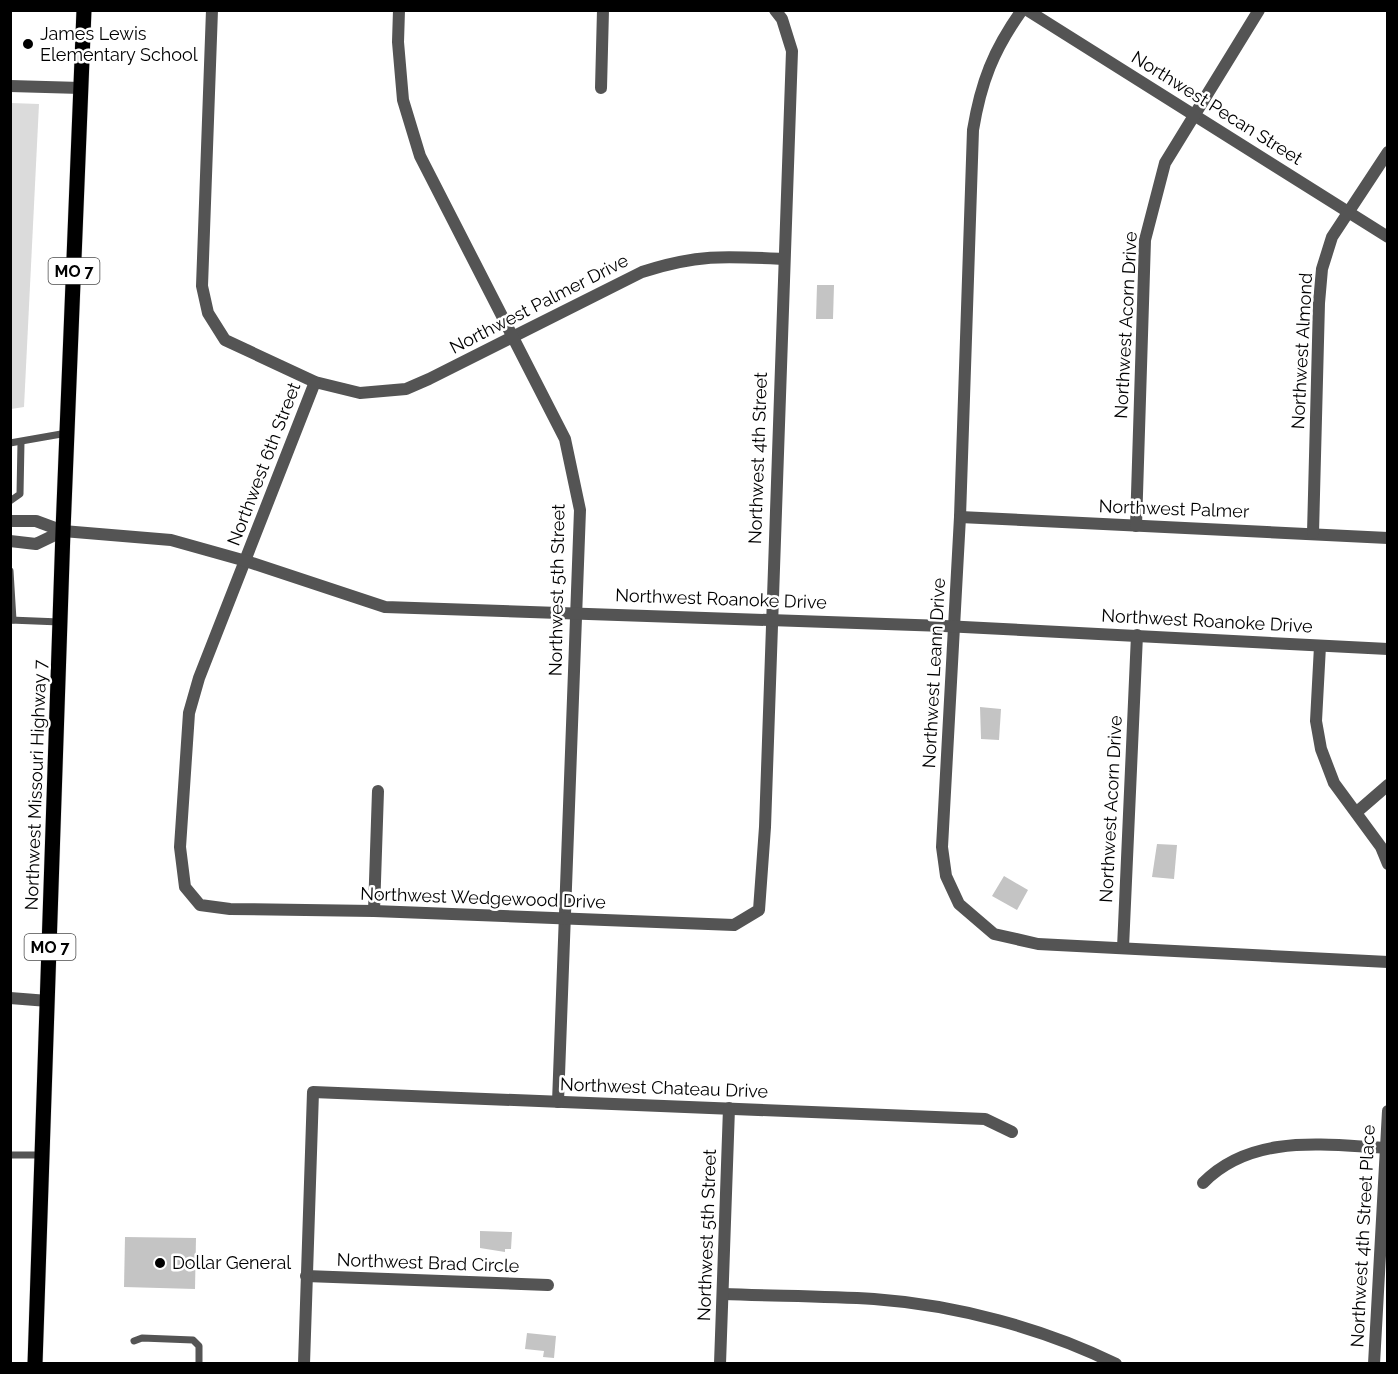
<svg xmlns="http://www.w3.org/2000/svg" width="1398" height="1374" viewBox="0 0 1398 1374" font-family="Raleway,sans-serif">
<rect width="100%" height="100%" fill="#fff"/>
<!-- green -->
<polygon fill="#dbdbdb" points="11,103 39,104 24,407 11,409"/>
<!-- building -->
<g fill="#c4c4c4">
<polygon points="817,285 834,285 833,319 816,319"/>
<polygon points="980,707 1001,709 999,740 981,739"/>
<polygon points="1157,844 1177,845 1174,879 1152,877"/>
<polygon points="1004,876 1028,890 1017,910 992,896"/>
<polygon points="480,1231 512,1232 511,1249 505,1249 505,1252 480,1248"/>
<polygon points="125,1237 196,1238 195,1289 124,1287"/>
<polygon points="527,1333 556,1336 554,1358 543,1357 544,1351 525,1349"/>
</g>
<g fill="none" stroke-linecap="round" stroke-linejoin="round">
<defs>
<polyline id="primary" points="35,1364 63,531 84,10"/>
</defs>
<!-- primary casing -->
<use href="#primary" stroke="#dbdbdb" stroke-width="16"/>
<!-- service -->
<g stroke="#545454" stroke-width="7">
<polyline points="10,443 67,433"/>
<polyline points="10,501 20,494 21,442"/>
<polyline points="10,571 13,620"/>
<polyline points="10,620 60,622"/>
<polyline points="10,1155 43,1155"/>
<polyline points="134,1341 142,1338 193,1340 199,1346 199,1364"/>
</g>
<!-- minor -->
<g stroke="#545454" stroke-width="12">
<path d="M212 10 202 286 208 313 225 340 315 382 360 393 406 389 429 379 642 272C697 254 726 256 783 259"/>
<polyline points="399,10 398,42 403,100 420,156 565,439 580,510 558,1102"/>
<path d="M1022 10C993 51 981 82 973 130L960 517 942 847 946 876 959 904 994 934 1038 944 1388 962"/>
<polyline points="1027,10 1388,237"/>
<polyline points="10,86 81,88"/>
<polyline points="601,88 603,10"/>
<polyline points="315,382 199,678 189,713 180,847 185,887 200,905 230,909 374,911 734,925 759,910 765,827 792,51 782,19 775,10"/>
<polyline points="960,517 1388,538"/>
<polyline points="10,521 36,521 63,531"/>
<polyline points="1136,526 1145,240 1165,163 1259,10"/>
<polyline points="1313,533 1319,303 1322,269 1332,237 1388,152"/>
<polyline points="10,541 36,544 63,531"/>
<polyline points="1320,646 1316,721 1321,749 1334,783 1381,847 1388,864"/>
<polyline points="1358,811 1388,785"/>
<polyline points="374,911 378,791"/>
<polyline points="1123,948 1137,635"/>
<polyline points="10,998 48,1001"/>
<path d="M1203 1183C1252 1133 1324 1145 1388 1148"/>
<polyline points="306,1276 548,1285"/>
<path d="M723 1294C773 1296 824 1296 874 1299 956 1305 1043 1328 1116 1364"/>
<polyline points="304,1364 313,1092 985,1119 1012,1132"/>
<polyline points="720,1364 729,1108"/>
<polyline points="1374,1364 1388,1111"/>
</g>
<!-- tertiary -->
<polyline stroke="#545454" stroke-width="12" points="63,531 171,540 246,561 385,607 944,626 1388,649"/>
<!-- primary -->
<use href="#primary" stroke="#000" stroke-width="15"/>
</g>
<!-- markers -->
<g fill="#000" stroke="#fff" stroke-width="2">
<circle cx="28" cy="44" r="6"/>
<circle cx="160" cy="1263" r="6"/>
</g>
<g text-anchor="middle" stroke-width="5" stroke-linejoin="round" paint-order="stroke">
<!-- shield labels -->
<g fill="#fff" stroke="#4c4c4c" stroke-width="1.5">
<rect x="48.5" y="258" width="51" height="26" rx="4.5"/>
<rect x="24.5" y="934" width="51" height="26" rx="4.5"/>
</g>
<g font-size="16" font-weight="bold" fill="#000">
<text x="74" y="277">MO 7</text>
<text x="50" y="953">MO 7</text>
</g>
<!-- poi labels -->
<g font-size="18" fill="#000" stroke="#fff" text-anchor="start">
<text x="40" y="40">James Lewis<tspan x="40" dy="21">Elementary School</tspan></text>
<text x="172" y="1269">Dollar General</text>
</g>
<!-- street labels -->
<g font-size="18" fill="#000" stroke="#fff">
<text transform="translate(1217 108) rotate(32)" y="6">Northwest Pecan Street</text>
<text transform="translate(539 304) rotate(-27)" y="6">Northwest Palmer Drive</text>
<text transform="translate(1126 325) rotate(-87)" y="6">Northwest Acorn Drive</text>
<text transform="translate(1302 351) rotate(-87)" y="6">Northwest Almond</text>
<text transform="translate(758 458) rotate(-88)" y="6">Northwest 4th Street</text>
<text transform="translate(264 464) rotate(-69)" y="6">Northwest 6th Street</text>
<text transform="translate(1174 509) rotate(2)" y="6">Northwest Palmer</text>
<text transform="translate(557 590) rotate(-89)" y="6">Northwest 5th Street</text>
<text transform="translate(721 599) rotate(2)" y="6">Northwest Roanoke Drive</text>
<text transform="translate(1207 621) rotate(3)" y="6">Northwest Roanoke Drive</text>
<text transform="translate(934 673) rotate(-87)" y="6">Northwest Leann Drive</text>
<text transform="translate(36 785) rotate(-88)" y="6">Northwest Missouri Highway 7</text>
<text transform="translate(1111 809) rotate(-87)" y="6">Northwest Acorn Drive</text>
<text transform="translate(483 898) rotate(2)" y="6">Northwest Wedgewood Drive</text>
<text transform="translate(664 1088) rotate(2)" y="6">Northwest Chateau Drive</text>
<text transform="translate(707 1235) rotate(-88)" y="6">Northwest 5th Street</text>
<text transform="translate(1363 1236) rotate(-87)" y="6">Northwest 4th Street Place</text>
<text transform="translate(428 1263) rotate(2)" y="6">Northwest Brad Circle</text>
</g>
</g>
<!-- border -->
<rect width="1398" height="1374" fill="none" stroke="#000000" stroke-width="24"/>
</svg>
